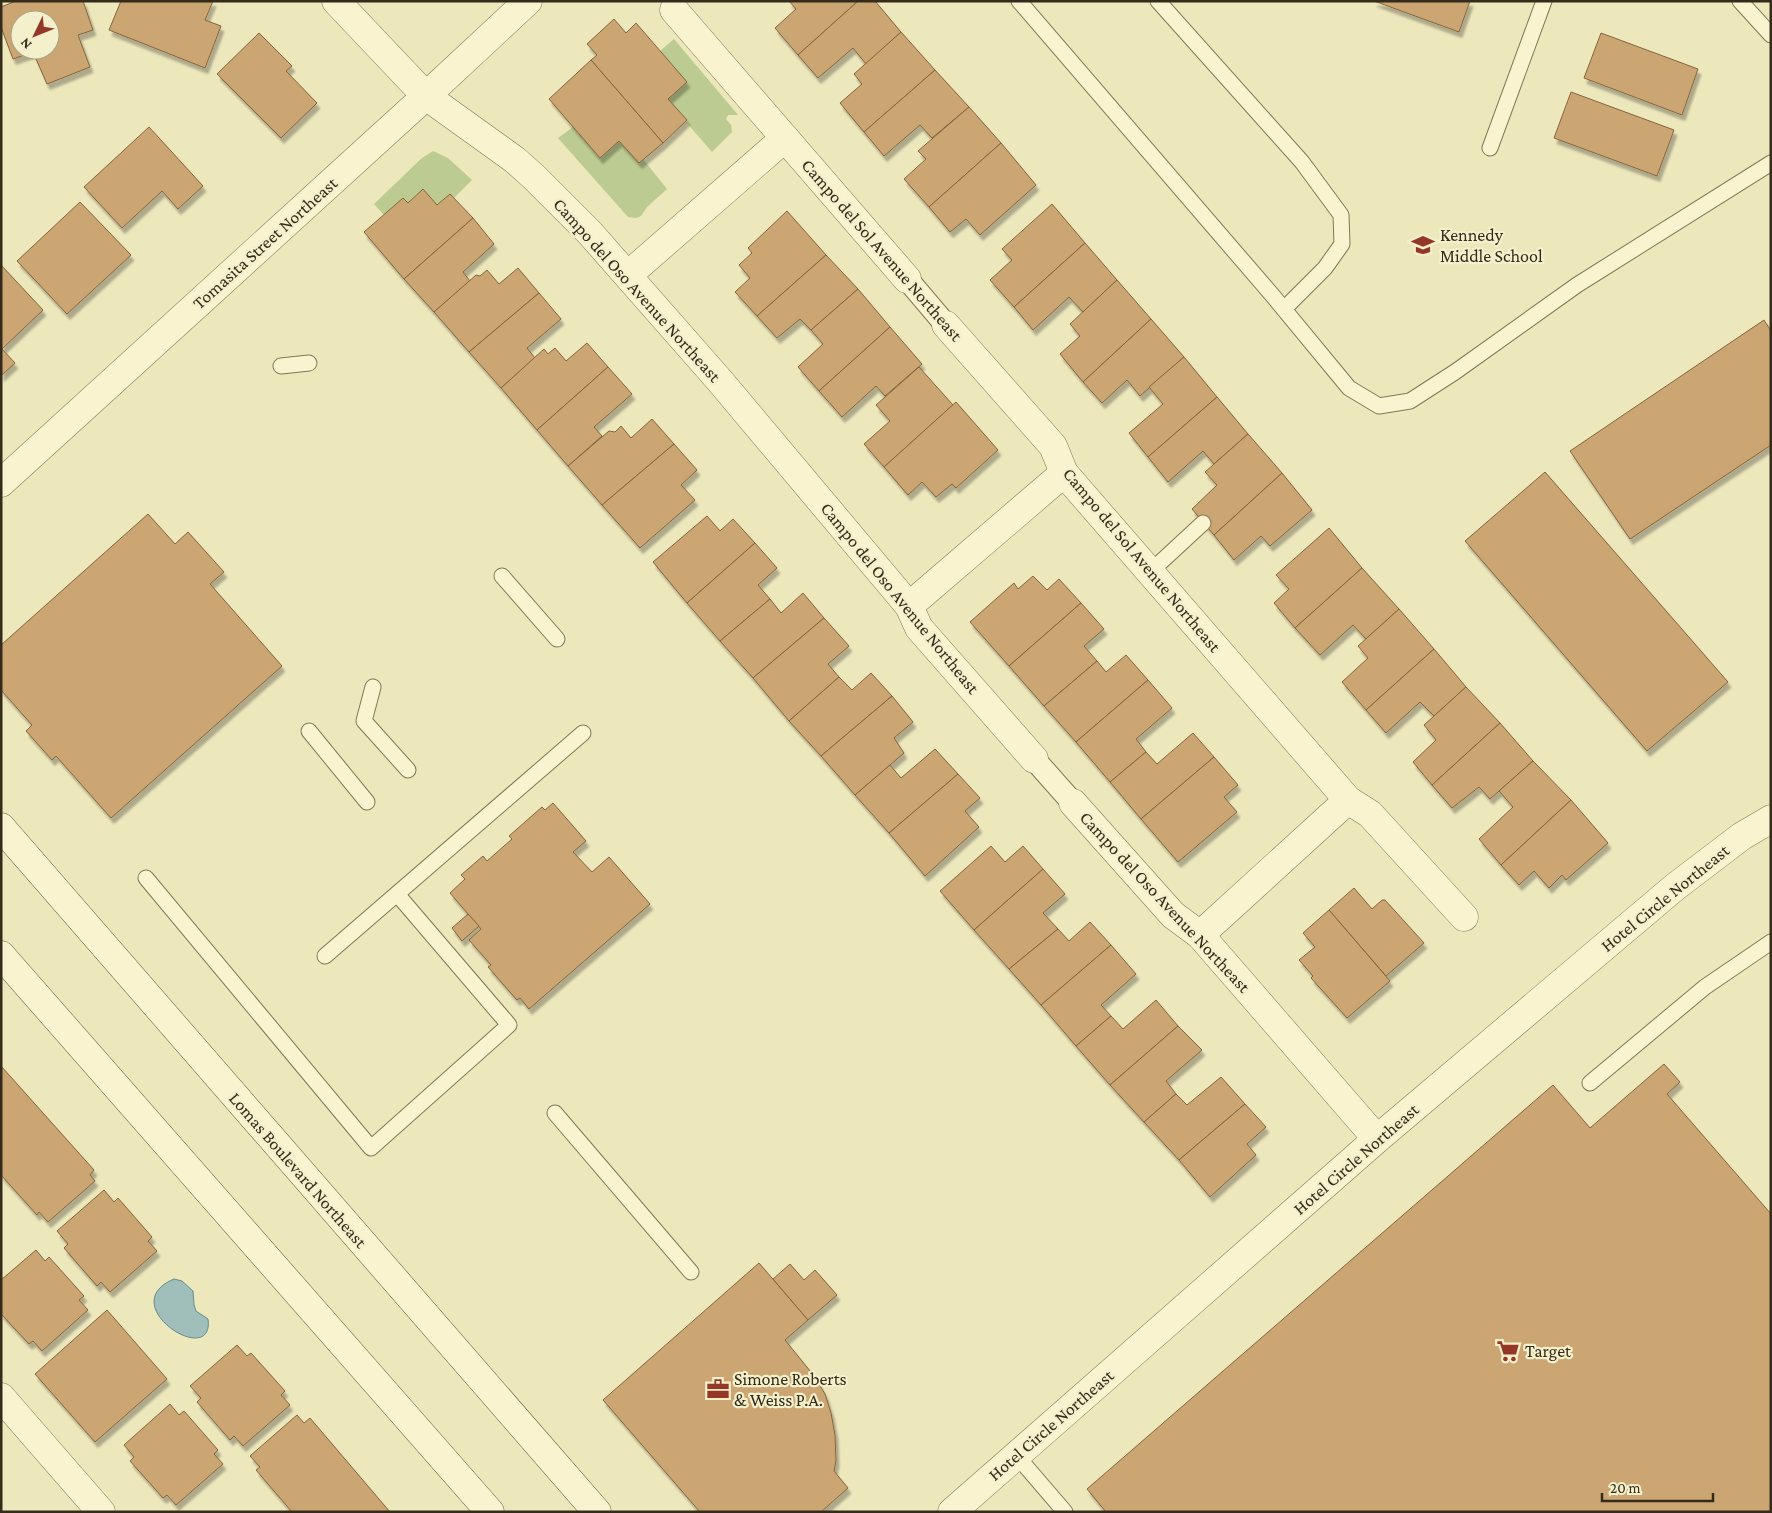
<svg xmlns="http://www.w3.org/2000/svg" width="1772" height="1513" viewBox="0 0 1772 1513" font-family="'Crimson Pro',serif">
<defs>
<filter id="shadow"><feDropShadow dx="3" dy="5.5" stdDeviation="1" flood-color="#0004"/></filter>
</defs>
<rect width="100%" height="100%" fill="#ede7bc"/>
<!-- green -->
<g fill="#bbcb91">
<polygon points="674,39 738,115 728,115 726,119 731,125 732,132 712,152 686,122 687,120 668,99 687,82 660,51"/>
<polygon points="573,127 600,158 619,141 643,159 667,189 647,207 641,216 636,218 628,217 558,138"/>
<polygon points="433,151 448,158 472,180 454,198 450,194 437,205 423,189 408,203 403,198 384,215 374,204 422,158"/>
</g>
<!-- water -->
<path fill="#a0beba" stroke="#688c88" d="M174 1279 182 1281 193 1291 194 1305 196 1311 208 1319C215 1370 112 1305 174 1279Z"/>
<!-- building -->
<g fill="#cca672" stroke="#84643c" fill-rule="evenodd" filter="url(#shadow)">
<path d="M16 1H83L93 30 78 35 90 67 47 84 33 52 13 59 1 27V7ZM20 20H50V50H20Z"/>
<polygon points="121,1 213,1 205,20 221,26 205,68 109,30"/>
<polygon points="789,1 858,1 798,55 775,28 796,9"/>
<polygon points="858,1 875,1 901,32 866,64 853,48 818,78 798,55"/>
<polygon points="1374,1 1470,1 1459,32"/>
<polygon points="614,19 626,33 636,23 687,82 668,99 687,120 663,143 591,60 597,55 587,44"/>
<polygon points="901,32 935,70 864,132 840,103 862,84 854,74"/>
<polygon points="259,33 292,66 286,71 317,103 281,138 217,74"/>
<polygon points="1601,33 1698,69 1682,115 1584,78"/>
<polygon points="591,60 663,143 639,163 619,141 600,158 549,99"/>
<polygon points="935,70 969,107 932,138 920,125 884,156 864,132"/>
<polygon points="1571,92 1674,130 1657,176 1554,138"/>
<polygon points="969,107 1001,143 929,207 904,179 926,159 918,151"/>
<polygon points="149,127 203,186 178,209 162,191 122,228 84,187"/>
<polygon points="1001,143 1036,185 980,235 966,219 950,232 929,207"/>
<polygon points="423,189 437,205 450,194 473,218 404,279 364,232 403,198 408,203"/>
<polygon points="80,202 131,255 67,314 17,261"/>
<polygon points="1052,204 1085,243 1014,307 990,280 1012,260 1002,249"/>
<polygon points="787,211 826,255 757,316 735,292 750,278 739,265 752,253 748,248"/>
<polygon points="473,218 494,244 463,272 470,281 434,312 404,279"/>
<polygon points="1085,243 1117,280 1083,312 1069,297 1033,330 1014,307"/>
<polygon points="826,255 858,289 811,330 800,319 777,338 757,316"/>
<polygon points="1,265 43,310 2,349 15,363 1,376"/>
<polygon points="518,268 539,293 469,352 434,312 476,275 480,276 487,270 499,284"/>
<polygon points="1117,280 1151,319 1083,382 1060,354 1080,336 1070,324"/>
<polygon points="858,289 890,327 819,391 798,367 823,344 811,330"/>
<polygon points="539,293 561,319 527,348 535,358 501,388 469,352"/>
<polygon points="1151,319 1184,357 1140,396 1127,380 1102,403 1083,382"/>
<polygon points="1764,320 1771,331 1771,445 1630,539 1570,451"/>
<polygon points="890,327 922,364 885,396 876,386 842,417 819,391"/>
<polygon points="587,343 608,367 537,430 501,388 544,349 548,354 555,348 566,361"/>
<polygon points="1184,357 1217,397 1148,457 1129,433 1163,404 1149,387"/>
<polygon points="608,367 632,394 594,427 602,436 568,466 537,430"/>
<polygon points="919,367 953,405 884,467 864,444 890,421 876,405"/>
<polygon points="1217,397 1248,434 1214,464 1203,451 1168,482 1148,457"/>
<polygon points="956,402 998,450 956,488 952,484 936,497 922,482 908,495 884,467"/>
<polygon points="652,419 674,444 602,505 568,466 609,431 615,432 621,426 631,438"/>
<polygon points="1248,434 1282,473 1214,535 1192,509 1217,485 1205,472"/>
<polygon points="674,444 697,470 681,485 695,500 640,548 602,505"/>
<polygon points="1545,472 1728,682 1647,751 1465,541"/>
<polygon points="1282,473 1312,510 1270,546 1261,536 1234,560 1214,535"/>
<polygon points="148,514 175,544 188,532 224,572 210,584 282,666 111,818 56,756 52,760 26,731 32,725 1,690 1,645"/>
<polygon points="707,516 720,531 733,519 755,543 687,603 653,562"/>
<polygon points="1329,528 1362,568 1295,628 1274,603 1289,589 1276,575"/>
<polygon points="755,543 777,568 758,585 770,599 720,641 687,603"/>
<polygon points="1362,568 1399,609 1366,639 1353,625 1320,655 1295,628"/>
<polygon points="1033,576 1047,590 1059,579 1081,603 1009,666 970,622 1014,583 1018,589"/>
<polygon points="803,593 824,618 753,678 720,641 770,599 781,613"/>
<polygon points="1081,603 1104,629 1084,646 1097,661 1044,706 1009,666"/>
<polygon points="1399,609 1434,649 1366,710 1342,682 1368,658 1358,646"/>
<polygon points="824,618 849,646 828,664 839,677 789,721 753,678"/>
<polygon points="1434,649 1466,687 1434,716 1420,702 1386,733 1366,710"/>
<polygon points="1126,655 1148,680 1076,742 1044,706 1097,661 1106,672"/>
<polygon points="871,673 892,696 821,756 789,721 839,677 852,690"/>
<polygon points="1148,680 1172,708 1136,739 1146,752 1110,782 1076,742"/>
<polygon points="1466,687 1500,723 1432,785 1413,762 1436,740 1424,725"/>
<polygon points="892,696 913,722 894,738 904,753 855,795 821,756"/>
<polygon points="1500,723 1533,761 1490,799 1479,787 1452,808 1432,785"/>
<polygon points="1193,733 1214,757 1141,819 1110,782 1146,752 1157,764"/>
<polygon points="935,749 958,774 889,833 855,795 890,765 901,778"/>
<polygon points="1214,757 1238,785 1224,797 1237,812 1178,862 1141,819"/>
<polygon points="1533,761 1571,800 1501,865 1479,839 1513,807 1499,791"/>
<polygon points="958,774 980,798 965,811 979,827 925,876 889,833"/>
<polygon points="1571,800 1608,843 1566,880 1562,875 1549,888 1534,871 1519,885 1501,865"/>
<polygon points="553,803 586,841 573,852 592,872 609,857 650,904 529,1009 520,998 517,1000 488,967 491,965 469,940 481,929 450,893 465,879 461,875 483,856 487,861 512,839 509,836 542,807 545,810"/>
<polygon points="991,846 1005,862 1023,846 1043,869 974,930 940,891"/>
<polygon points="1043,869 1065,894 1043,913 1058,929 1009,969 974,930"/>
<polygon points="1354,888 1372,909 1382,900 1385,900 1424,943 1386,976 1329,910"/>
<polygon points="1329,910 1390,981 1347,1018 1311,978 1313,976 1299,960 1315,947 1303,933"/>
<polygon points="468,914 479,926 462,941 452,928"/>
<polygon points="1090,922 1111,945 1041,1005 1009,969 1058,929 1069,941"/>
<polygon points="1111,945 1136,974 1101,1005 1111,1016 1076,1046 1041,1005"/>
<polygon points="1156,1000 1178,1026 1110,1085 1076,1046 1111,1016 1123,1029"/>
<polygon points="1178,1026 1202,1050 1166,1081 1176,1094 1144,1122 1110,1085"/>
<polygon points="1664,1064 1680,1082 1667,1094 1771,1214 1771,1512 1106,1512 1087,1489 1553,1085 1590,1128"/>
<polygon points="1,1066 94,1170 90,1175 95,1181 48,1222 39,1212 37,1215 1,1175"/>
<polygon points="1221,1077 1245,1104 1179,1160 1144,1122 1176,1094 1187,1105"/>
<polygon points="1245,1104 1266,1127 1247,1144 1256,1155 1210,1197 1179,1160"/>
<polygon points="104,1190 114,1202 118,1198 152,1237 148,1241 157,1251 110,1292 101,1282 97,1286 64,1248 68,1244 57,1231"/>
<polygon points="36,1250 45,1261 49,1257 84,1296 79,1300 88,1310 42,1351 33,1341 29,1344 1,1314 1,1280"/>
<polygon points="759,1263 808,1320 785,1340 815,1377 825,1394 831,1413 835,1435 836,1461 834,1471 848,1488 821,1512 700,1512 603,1400"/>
<polygon points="790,1264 804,1280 815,1270 837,1295 808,1320 773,1279"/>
<polygon points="107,1310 167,1379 95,1442 35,1374"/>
<polygon points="237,1345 247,1356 251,1353 285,1391 281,1395 290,1405 243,1446 234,1436 230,1440 197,1402 201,1398 190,1386"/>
<polygon points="170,1404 179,1415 184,1411 218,1450 214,1454 223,1464 176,1505 167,1495 163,1498 130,1461 134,1457 124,1445"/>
<polygon points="297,1415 304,1423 310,1418 390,1512 292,1512 256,1470 260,1467 250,1456"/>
</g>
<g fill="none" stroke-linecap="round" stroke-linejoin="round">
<defs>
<g id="service">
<polyline points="1019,1 1273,296 1349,388 1379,406 1410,401 1455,372 1577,285 1771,163"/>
<polyline points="1158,1 1302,162 1341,215 1342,244 1325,268 1284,309"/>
<polyline points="1740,1 1771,35"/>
<polyline points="1490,148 1544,1"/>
<polyline points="281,366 309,363"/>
<polyline points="1150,572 1203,523"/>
<polyline points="502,576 557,639"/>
<polyline points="373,687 364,721 408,770"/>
<polyline points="309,731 367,802"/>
<polyline points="146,878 371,1148 509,1025 397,894"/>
<polyline points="325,956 583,733"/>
<polyline points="1590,1083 1705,987 1771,942"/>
<polyline points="555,1113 691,1272"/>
<polyline points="1016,1455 1065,1512"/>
</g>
<g id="pedestrian">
<polyline points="907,279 946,325"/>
<polyline points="1034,759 1073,803"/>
</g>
<g id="minor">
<polyline points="336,1 426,96 515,160 534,177 590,233 720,381 909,606 919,628 1034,759"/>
<polyline points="674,10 907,279"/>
<polyline points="628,275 785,138"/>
<polyline points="946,325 1053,446 1064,473 1348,800 1370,814 1464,917"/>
<polyline points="909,606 1064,473"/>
<polyline points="1073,803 1173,915 1200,935 1377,1139"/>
<polyline points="1200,935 1348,800"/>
<polyline points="1,1397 101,1512"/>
</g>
<g id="tertiary">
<polyline points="1,483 426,96 528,1"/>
<polyline points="952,1512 1377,1139 1675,887 1742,836 1771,819"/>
</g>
<g id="secondary">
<polyline points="1,827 597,1512"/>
<polyline points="1,955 490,1512"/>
</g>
</defs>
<!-- service casing -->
<use href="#service" stroke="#857656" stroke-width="17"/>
<!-- pedestrian casing -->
<use href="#pedestrian" stroke="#857656" stroke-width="24"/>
<!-- minor casing -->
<use href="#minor" stroke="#857656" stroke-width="29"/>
<!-- tertiary casing -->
<use href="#tertiary" stroke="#857656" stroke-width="29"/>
<!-- secondary casing -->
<use href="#secondary" stroke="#665739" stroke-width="29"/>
<!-- service -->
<use href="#service" stroke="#f9f3cf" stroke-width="15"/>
<!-- pedestrian -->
<use href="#pedestrian" stroke="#f9f3cf" stroke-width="22"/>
<!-- minor -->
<use href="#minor" stroke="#f9f3cf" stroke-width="28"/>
<!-- tertiary -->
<use href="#tertiary" stroke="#f9f3cf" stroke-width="28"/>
<!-- secondary -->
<use href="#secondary" stroke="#f9f3cf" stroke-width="28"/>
</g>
<!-- icons -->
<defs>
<symbol id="school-bare" viewBox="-9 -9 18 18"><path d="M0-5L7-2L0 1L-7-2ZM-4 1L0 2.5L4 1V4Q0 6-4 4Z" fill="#943726" stroke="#f5f0cc" stroke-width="2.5" paint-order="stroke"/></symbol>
<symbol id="supermarket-bare" viewBox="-9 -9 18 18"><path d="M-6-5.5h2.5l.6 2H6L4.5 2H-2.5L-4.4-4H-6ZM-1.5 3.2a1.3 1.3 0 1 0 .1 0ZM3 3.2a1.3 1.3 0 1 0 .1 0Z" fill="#943726" stroke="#f5f0cc" stroke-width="2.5" paint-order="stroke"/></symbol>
<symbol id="office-bare" viewBox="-9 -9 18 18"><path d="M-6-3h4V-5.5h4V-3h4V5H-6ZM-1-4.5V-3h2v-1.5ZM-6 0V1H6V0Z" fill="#943726" stroke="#f5f0cc" stroke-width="2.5" paint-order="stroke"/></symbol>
</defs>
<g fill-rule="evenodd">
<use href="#school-bare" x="1407" y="229" width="32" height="32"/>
<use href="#supermarket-bare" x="1492" y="1335" width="32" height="32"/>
<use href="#office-bare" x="702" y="1373" width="32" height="32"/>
</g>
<g text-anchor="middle" stroke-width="4.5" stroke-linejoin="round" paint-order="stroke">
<!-- poi labels -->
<g font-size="18" fill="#342b1b" stroke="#f5f0cc" text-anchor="start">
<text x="1440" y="241">Kennedy<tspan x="1440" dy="21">Middle School</tspan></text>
<text x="1525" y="1357">Target</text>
<text x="734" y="1385">Simone Roberts<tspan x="734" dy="21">&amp; Weiss P.A.</tspan></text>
</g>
<!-- street labels -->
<g font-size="18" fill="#342b1b" stroke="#f5f0cc">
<text transform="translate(265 243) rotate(-42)" y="6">Tomasita Street Northeast</text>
<text transform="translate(882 250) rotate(49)" y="6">Campo del Sol Avenue Northeast</text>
<text transform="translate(637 290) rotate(48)" y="6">Campo del Oso Avenue Northeast</text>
<text transform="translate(1142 560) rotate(50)" y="6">Campo del Sol Avenue Northeast</text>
<text transform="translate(900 598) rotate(51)" y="6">Campo del Oso Avenue Northeast</text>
<text transform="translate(1665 898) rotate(-39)" y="6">Hotel Circle Northeast</text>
<text transform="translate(1165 902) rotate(47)" y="6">Campo del Oso Avenue Northeast</text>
<text transform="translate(1356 1159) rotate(-41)" y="6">Hotel Circle Northeast</text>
<text transform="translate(298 1170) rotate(49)" y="6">Lomas Boulevard Northeast</text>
<text transform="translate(1051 1425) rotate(-41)" y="6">Hotel Circle Northeast</text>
</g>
</g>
<!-- border -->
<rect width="1772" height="1513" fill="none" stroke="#342b1b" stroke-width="5"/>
<!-- north arrow -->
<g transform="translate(35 35) rotate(227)"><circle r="24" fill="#f5f0cc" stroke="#a8a185"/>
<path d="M0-4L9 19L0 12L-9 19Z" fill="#943726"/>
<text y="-8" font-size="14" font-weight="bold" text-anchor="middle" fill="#342b1b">N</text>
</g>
<!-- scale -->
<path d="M1602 1493v8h111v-8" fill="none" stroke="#342b1b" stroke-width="2.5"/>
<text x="1610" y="1493" font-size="15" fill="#342b1b" stroke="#f5f0cc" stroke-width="4" paint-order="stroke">20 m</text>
</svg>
